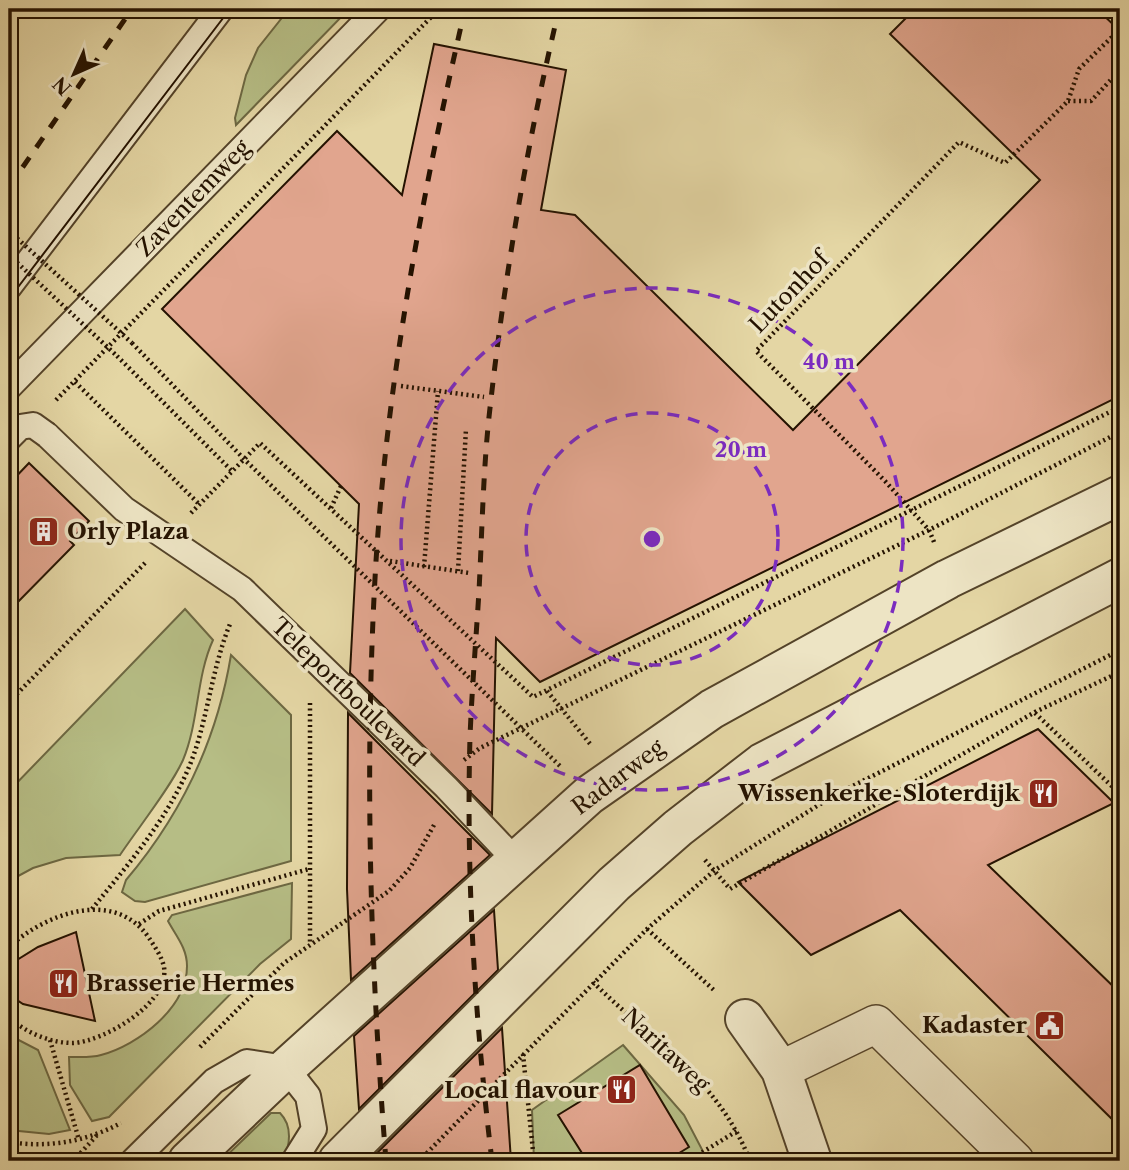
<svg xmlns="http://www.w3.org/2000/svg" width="1129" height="1170" viewBox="0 0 1129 1170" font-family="'Libre Caslon Text',serif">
<rect width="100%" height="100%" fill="#e4d6a4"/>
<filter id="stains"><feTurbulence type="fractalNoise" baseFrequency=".00286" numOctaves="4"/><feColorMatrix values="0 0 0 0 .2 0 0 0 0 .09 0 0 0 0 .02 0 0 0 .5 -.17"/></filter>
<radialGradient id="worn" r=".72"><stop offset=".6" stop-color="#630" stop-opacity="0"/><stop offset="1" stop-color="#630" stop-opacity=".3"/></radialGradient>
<!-- green -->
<g fill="#b6bd85" stroke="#6d6842" stroke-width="2">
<polygon points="289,9 349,9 236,125 235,118 246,75 258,48"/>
<path d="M185 609 213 640C196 677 199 722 183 760 171 787 138 828 120 855L66 858 33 868 9 881V791Z"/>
<path d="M231 655 291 715V861L145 902 135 901 122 892 126 880C182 814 217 740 231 655Z"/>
<path d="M292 883 291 939 260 964 109 1117 92 1121 70 1085 69 1057C79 1057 91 1058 101 1055 138 1045 187 1008 187 966 187 948 176 936 168 921L172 915Z"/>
<polygon points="9,1035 38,1050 70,1130 49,1134 9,1130"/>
<polygon points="623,1045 684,1115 708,1161 534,1161 532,1110"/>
<path d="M271 1113H280C293 1126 290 1146 283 1161H221Z"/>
</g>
<!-- building -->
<g fill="#e1a58e" stroke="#241200" stroke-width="2">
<polygon points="915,9 1097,9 1120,31 1120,396 540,682 496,638 492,814 350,673 359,504 162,309 337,131 402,195 434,44 566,70 541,210 575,215 793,430 1040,180 890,34"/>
<polygon points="29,463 89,521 70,541 74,545 9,611 9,484"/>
<polygon points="348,713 490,855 351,980 347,889"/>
<polygon points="1038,729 1114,803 988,865 1120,993 1120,1127 900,910 811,955 738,882"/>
<polygon points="494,910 498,970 359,1109 354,1036"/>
<polygon points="76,932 95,1021 23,1004 14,998 9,986 9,970 17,960 38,947"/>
<polygon points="502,1028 511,1161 369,1161"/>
<polygon points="640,1065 689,1147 666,1161 587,1161 558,1115"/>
</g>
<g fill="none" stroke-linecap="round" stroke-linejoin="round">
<defs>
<g id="service">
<polyline points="9,287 221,9"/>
<polyline points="9,387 378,9"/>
<polyline points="47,435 124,509 242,589 446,787 516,861"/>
<polyline points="133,1161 214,1081 247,1062 286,1068 308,1096 314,1129 294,1161"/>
</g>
<polyline id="pedestrian" points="781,1070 876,1024 1015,1161"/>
<polyline id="minor" points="745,1019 781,1070 812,1161"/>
<g id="tertiary">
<polyline points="188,1161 286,1068 589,795 712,709 948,579 1120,495"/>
<polyline points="338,1161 614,884 678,828 762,763 1120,578"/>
</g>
</defs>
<!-- service casing -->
<use href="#service" stroke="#544329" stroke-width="28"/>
<!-- pedestrian casing -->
<use href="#pedestrian" stroke="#544329" stroke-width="40"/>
<!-- minor casing -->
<use href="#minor" stroke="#544329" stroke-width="42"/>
<!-- tertiary casing -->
<use href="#tertiary" stroke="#544329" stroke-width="42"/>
<!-- path -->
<g stroke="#241200" stroke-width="4.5" stroke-dasharray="2 3.5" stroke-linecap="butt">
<polyline points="1068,101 1091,101 1120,70"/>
<polyline points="132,343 245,460 560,766"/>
<polyline points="117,356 233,472"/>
<polyline points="75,382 200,505"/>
<polyline points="401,386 484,397"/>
<polyline points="56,400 439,9"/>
<polyline points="331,508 341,486"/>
<polyline points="191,513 260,443 533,697 1120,407"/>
<polyline points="934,542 929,530 885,481 756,351 959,142 1005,163 1068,101 1079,69 1114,35 1120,34"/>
<polyline points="390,561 469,573"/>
<polyline points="424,567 438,391"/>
<polyline points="458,571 466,429"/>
<polyline points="547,691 591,745"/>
<polyline points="9,702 145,563"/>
<polyline points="310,703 310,943"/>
<polyline points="1035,713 1120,794"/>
<polyline points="464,760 480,748 929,530 1120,432"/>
<polyline points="705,860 730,889 1035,712 1120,672"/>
<path d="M92 909C134 857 181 804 199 738 210 699 215 661 230 624"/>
<polyline points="139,924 159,911 309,869"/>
<polyline points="647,929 716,992"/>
<path d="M9 947C46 913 115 888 149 938 155 947 162 957 164 967 170 1003 103 1042 73 1043 49 1043 26 1032 9 1018"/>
<path d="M593 982C653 1042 719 1080 750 1161"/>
<polyline points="50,1040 79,1140"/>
<polyline points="200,1047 284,963 389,891 410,868 434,825"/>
<polyline points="523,1054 534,1161"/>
<path d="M9 1142C48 1148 85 1142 121 1123"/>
<polyline points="73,1161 99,1133"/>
<polyline points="419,1161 647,929 715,870 833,796 1120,650"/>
<polyline points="688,1161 737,1131"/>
</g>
<!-- service -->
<use href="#service" stroke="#ede4c4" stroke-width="24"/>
<!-- pedestrian -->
<use href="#pedestrian" stroke="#ede4c4" stroke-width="37"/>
<!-- minor -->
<use href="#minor" stroke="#ede4c4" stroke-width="38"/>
<!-- tertiary -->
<use href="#tertiary" stroke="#ede4c4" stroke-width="38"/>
<!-- tram -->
<polyline stroke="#241200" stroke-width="2" points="9,299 230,9"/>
<!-- rail -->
<g stroke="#241200" stroke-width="5" stroke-dasharray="12 12" stroke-linecap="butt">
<polyline points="9,12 11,9"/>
<polyline points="9,187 132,9"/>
<path d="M386 1161C370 960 364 762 376 561 388 375 423 190 465 9"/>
<path d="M492 1161C475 1021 466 878 470 737 472 688 476 640 479 591 482 533 483 474 489 417 504 279 527 143 559 9"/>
</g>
<defs>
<polyline id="service-bridge" points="9,438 20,427 33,425 47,435"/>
</defs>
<!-- service-bridge casing -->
<use href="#service-bridge" stroke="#544329" stroke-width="28" stroke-linecap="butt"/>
<!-- path-bridge -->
<g stroke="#241200" stroke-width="4.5" stroke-dasharray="2 3.5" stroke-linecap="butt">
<polyline points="9,231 132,343"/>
<polyline points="9,255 117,356"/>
</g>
<!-- service-bridge -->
<use href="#service-bridge" stroke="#ede4c4" stroke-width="24"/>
</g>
<!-- distance rings -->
<g fill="none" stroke="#7b2cbf" stroke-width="3.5" stroke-dasharray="12 9">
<circle cx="652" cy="539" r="126"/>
<circle cx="652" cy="539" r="251"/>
</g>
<!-- icons -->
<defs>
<symbol id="building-square" viewBox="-11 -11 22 22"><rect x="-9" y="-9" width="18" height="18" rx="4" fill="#8f2418" stroke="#ede4c4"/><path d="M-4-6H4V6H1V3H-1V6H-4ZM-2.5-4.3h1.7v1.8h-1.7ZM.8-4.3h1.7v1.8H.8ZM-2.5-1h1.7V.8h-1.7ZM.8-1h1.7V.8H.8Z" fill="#fff"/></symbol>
<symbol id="restaurant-square" viewBox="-11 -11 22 22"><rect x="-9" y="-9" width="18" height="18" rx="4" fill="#8f2418" stroke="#ede4c4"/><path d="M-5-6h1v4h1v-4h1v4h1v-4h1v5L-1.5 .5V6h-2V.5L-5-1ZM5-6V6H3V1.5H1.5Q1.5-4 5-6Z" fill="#fff"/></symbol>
<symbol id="civic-square" viewBox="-11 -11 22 22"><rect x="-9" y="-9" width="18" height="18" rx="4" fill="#8f2418" stroke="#ede4c4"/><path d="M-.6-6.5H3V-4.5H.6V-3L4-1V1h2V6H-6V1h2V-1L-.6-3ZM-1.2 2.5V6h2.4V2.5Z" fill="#fff"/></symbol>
</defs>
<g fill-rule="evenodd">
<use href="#building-square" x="26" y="514" width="35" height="35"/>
<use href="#restaurant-square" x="1026" y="776" width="35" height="35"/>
<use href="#restaurant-square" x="46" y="966" width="35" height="35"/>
<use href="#civic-square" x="1032" y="1008" width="35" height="35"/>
<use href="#restaurant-square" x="604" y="1072" width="35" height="35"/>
</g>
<g text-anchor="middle" stroke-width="7" stroke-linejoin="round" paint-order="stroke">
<!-- street labels -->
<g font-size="23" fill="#241200" stroke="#ede4c4">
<text transform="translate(193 198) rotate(-46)" y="8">Zaventemweg</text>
<text transform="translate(789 292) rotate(-46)" y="8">Lutonhof</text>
<text transform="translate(348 692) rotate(44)" y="8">Teleportboulevard</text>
<text transform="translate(618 777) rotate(-37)" y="8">Radarweg</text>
<text transform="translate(666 1050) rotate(43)" y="8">Naritaweg</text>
</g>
<!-- poi labels -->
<g font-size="23" font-weight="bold" fill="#241200" stroke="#ede4c4" text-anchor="end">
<text x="67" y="539" text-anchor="start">Orly Plaza</text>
<text x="1020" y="801">Wissenkerke-Sloterdijk</text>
<text x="86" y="991" text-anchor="start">Brasserie Hermes</text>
<text x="1027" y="1033">Kadaster</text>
<text x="599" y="1098">Local flavour</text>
</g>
</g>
<circle cx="652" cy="539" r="10" fill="#7b2cbf" stroke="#ede4c4" stroke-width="3.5"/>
<g font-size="21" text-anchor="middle" font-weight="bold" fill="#7b2cbf" stroke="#ede4c4" stroke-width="7" stroke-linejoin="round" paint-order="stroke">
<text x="829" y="369">40 m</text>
<text x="741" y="457">20 m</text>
</g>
<!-- margin -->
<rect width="1129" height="1170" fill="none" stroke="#e4d6a4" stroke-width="35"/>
<rect x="10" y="10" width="1108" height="1149" fill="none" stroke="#241200" stroke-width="3.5"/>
<rect x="18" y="18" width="1094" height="1135" fill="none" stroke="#241200" stroke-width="2"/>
<!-- north arrow -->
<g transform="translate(74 74) rotate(225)" stroke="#ede4c4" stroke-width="5" paint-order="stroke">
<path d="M0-5L12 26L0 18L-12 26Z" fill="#241200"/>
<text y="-10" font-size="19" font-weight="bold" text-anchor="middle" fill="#241200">N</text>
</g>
<rect width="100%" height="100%" filter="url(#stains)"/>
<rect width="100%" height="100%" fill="url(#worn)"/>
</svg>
